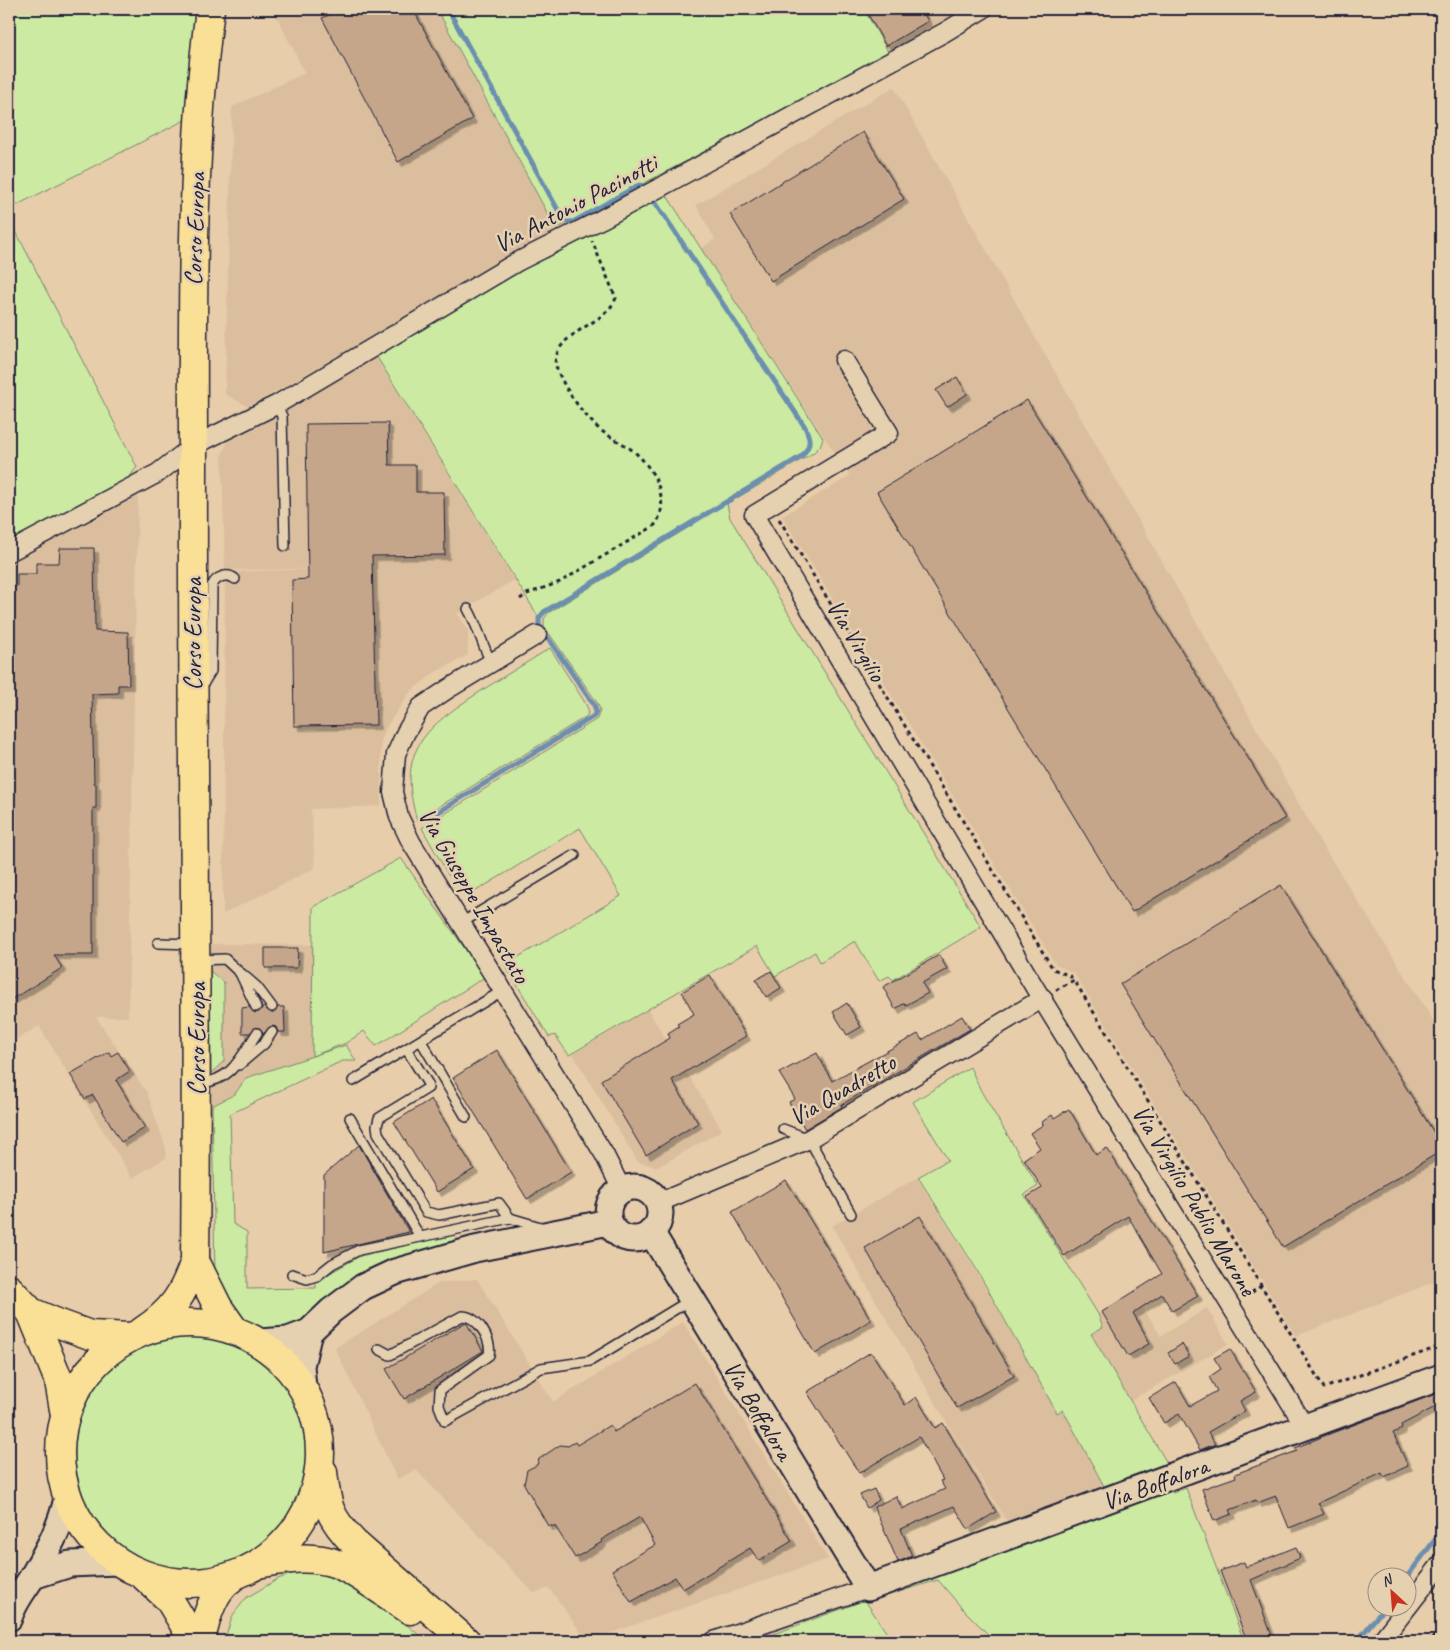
<svg xmlns="http://www.w3.org/2000/svg" width="1450" height="1650" viewBox="0 0 1450 1650" font-family="Caveat,sans-serif">
<defs>
<filter id="shadow"><feDropShadow dx="4.5" dy="4.5" stdDeviation="0" flood-color="#0004"/></filter>
</defs>
<rect width="100%" height="100%" fill="#e8cdaa"/>
<filter id="ink" filterUnits="userSpaceOnUse"><feTurbulence type="fractalNoise" baseFrequency=".02" numOctaves="2"/><feDisplacementMap in="SourceGraphic" scale="10" xChannelSelector="R" yChannelSelector="G"/><feConvolveMatrix kernelMatrix="1 2 1 2 8 2 1 2 1" color-interpolation-filters="sRGB"/></filter>
<g filter="url(#ink)">
<!-- built -->
<g fill="#dabe9e">
<polygon points="273,9 437,9 556,229 249,407 225,394 232,107 305,73"/>
<polygon points="864,9 964,9 936,24 890,55"/>
<polygon points="894,87 1321,843 1441,1033 1441,1178 1436,1182 1441,1191 1441,1279 1296,1336 1074,973 1056,965 782,516 850,476 701,249 715,239 696,205"/>
<polygon points="374,354 514,580 457,613 468,631 468,655 434,673 410,692 386,727 381,741 381,806 311,809 315,868 223,914 225,572 353,568 225,570 222,455 230,436"/>
<polygon points="138,492 128,1017 96,1017 147,1093 166,1148 166,1158 132,1178 39,1026 9,1044 9,563"/>
<polygon points="210,944 314,945 313,1057 246,1078 235,1094 212,1106 211,1073 224,1061 224,983 210,971"/>
<polygon points="648,1010 722,1130 658,1167 638,1162 573,1054"/>
<polygon points="917,1178 973,1266 1057,1413 1063,1410 1104,1486 1008,1523 946,1421 832,1226"/>
<polygon points="477,1279 553,1402 683,1322 828,1559 587,1641 549,1588 534,1593 416,1470 397,1479 335,1348 439,1283"/>
<polygon points="1152,1280 1162,1295 1143,1308 1161,1336 1207,1308 1228,1344 1130,1401 1091,1334 1103,1327 1098,1314"/>
</g>
<!-- green -->
<g fill="#cceaa1" stroke="#77866e">
<polygon points="9,9 198,9 185,120 9,209"/>
<polygon points="437,9 864,9 890,55 556,229"/>
<polygon points="662,188 823,438 820,446 813,453 727,504 730,518 981,927 893,980 889,976 879,981 855,941 820,962 815,952 775,976 757,946 569,1055 555,1035 549,1037 505,965 621,896 580,828 471,894 457,872 449,876 422,828 597,719 600,709 596,701 544,626 544,619 548,613 694,524 538,616 375,354"/>
<polygon points="9,218 137,467 125,482 9,541"/>
<path d="M550 648 584 701 588 709 587 716 417 820C397 753 422 730 475 695 499 679 525 664 550 648Z"/>
<polygon points="401,858 485,977 376,1046 364,1031 346,1043 312,1056 313,907"/>
<polygon points="210,971 224,983 224,1061 211,1073"/>
<polygon points="346,1045 356,1061 342,1061 230,1114 233,1224 247,1232 247,1289 316,1288 316,1281 360,1256 454,1234 455,1238 449,1246 292,1327 263,1330 243,1319 234,1311 215,1275 212,1106 235,1094 246,1078"/>
<polygon points="970,1067 981,1091 1038,1186 1024,1195 1098,1314 1103,1327 1091,1334 1167,1463 1104,1486 1063,1410 1057,1413 974,1265 918,1177 948,1160 913,1102"/>
<circle cx="191" cy="1453" r="116"/>
<polygon points="1167,1488 1173,1493 1186,1488 1244,1641 1011,1641 991,1637 961,1607 938,1580 866,1602 892,1641 755,1641"/>
<path d="M320 1571C361 1587 393 1614 427 1641H224L233 1615 246 1598 278 1579 294 1573Z"/>
</g>
<g fill="none" stroke-linecap="round" stroke-linejoin="round">
<!-- stream -->
<g stroke="#6b8faf" stroke-width="5">
<polyline points="448,9 564,221 573,222 639,185 645,186"/>
<path d="M427 819 594 716 596 711 594 705 539 625V618L544 612 802 456C811 445 811 440 805 427L651 196"/>
<polyline points="1406,1578 1441,1532"/>
<polyline points="1357,1641 1384,1608"/>
</g>
</g>
<!-- building -->
<g fill="#c5a68a" stroke="#22223b" filter="url(#shadow)">
<polygon points="328,9 413,9 472,119 398,162 322,18 331,14"/>
<polygon points="865,9 921,9 928,21 886,46"/>
<polygon points="863,132 904,199 771,281 730,214"/>
<polygon points="957,377 967,394 947,407 936,390"/>
<polygon points="1027,400 1285,818 1132,912 877,492"/>
<polygon points="388,423 389,465 416,465 416,492 444,492 445,555 372,556 376,725 294,726 292,580 308,579 306,424"/>
<polygon points="60,548 94,548 95,631 128,632 129,685 118,685 118,693 92,694 94,783 96,784 96,808 93,808 93,955 54,955 62,968 9,1001 9,587 17,586 17,574 36,574 36,563 59,563"/>
<polygon points="1281,885 1441,1144 1441,1151 1283,1247 1120,984"/>
<polygon points="265,948 298,948 297,968 265,968"/>
<polygon points="939,955 947,969 922,983 928,993 906,1005 905,1003 895,1009 883,987"/>
<polygon points="771,971 781,988 766,997 756,980"/>
<polygon points="710,975 746,1036 672,1080 698,1123 646,1155 601,1080 670,1038 668,1033 679,1026 677,1024 694,1014 682,992"/>
<polygon points="847,1003 861,1027 847,1035 833,1012"/>
<polygon points="249,1007 255,1013 264,1007 272,1013 278,1007 284,1007 285,1032 278,1032 276,1027 272,1026 264,1033 257,1027 250,1033 242,1033 242,1008"/>
<polygon points="962,1016 970,1029 841,1105 842,1107 805,1129 789,1102 795,1099 779,1073 817,1053 832,1081 918,1034 922,1040"/>
<polygon points="497,1050 571,1172 527,1199 453,1078"/>
<polygon points="109,1052 111,1056 118,1052 130,1071 116,1080 145,1128 121,1142 93,1095 85,1099 70,1074"/>
<polygon points="431,1099 474,1169 437,1192 394,1122"/>
<polygon points="1069,1109 1096,1155 1107,1148 1198,1296 1172,1311 1162,1294 1133,1313 1150,1343 1128,1356 1102,1312 1162,1274 1128,1216 1064,1256 1027,1197 1042,1188 1024,1159 1040,1148 1030,1133 1043,1125 1042,1122 1052,1115 1054,1118"/>
<polygon points="359,1145 409,1232 324,1252 324,1175"/>
<polygon points="786,1180 871,1320 815,1354 732,1212"/>
<polygon points="920,1216 1014,1376 957,1408 865,1248"/>
<polygon points="464,1323 467,1324 483,1351 404,1399 386,1369"/>
<polygon points="1182,1344 1189,1356 1175,1364 1168,1353"/>
<polygon points="1230,1349 1256,1392 1240,1401 1245,1411 1208,1432 1215,1444 1200,1450 1179,1414 1164,1423 1149,1398 1176,1382 1190,1406 1217,1391 1209,1377 1221,1369 1214,1358"/>
<polygon points="871,1352 905,1405 916,1397 935,1428 943,1423 996,1512 968,1529 954,1506 901,1529 912,1556 898,1562 874,1507 896,1496 902,1509 945,1489 940,1481 943,1480 919,1437 859,1473 807,1392"/>
<polygon points="695,1383 792,1541 759,1561 750,1548 683,1589 675,1577 631,1602 612,1570 655,1545 640,1517 601,1540 602,1542 575,1558 555,1526 548,1526 524,1484 527,1470 537,1465 539,1459 560,1445 568,1446 575,1442 577,1445 610,1425 614,1432"/>
<polygon points="1441,1392 1441,1404 1401,1425 1402,1429 1393,1433 1408,1466 1384,1477 1382,1473 1318,1503 1324,1514 1289,1528 1276,1496 1257,1503 1256,1500 1230,1510 1232,1514 1214,1521 1202,1489 1236,1477 1235,1474 1297,1451 1295,1448 1324,1436"/>
<polygon points="874,1489 879,1500 867,1508 860,1495"/>
<polygon points="1296,1547 1300,1558 1251,1580 1274,1641 1247,1641 1220,1571 1244,1562 1246,1567"/>
</g>
<g fill="none" stroke-linecap="round" stroke-linejoin="round">
<defs>
<g id="lane">
<polyline points="276,405 282,416 285,546"/>
<path d="M468 609C478 626 482 645 491 662"/>
<path d="M201 687 211 671 212 586C216 576 228 573 235 579"/>
<polyline points="461,923 575,855"/>
<polyline points="158,943 193,944"/>
<polyline points="199,960 225,959 240,973 256,1007"/>
<polyline points="242,974 257,987 272,1007"/>
<polyline points="421,1041 466,1117"/>
<polyline points="407,1050 428,1084 428,1088 379,1118 377,1126 378,1133 426,1212 439,1215 499,1203 510,1218"/>
<polyline points="239,1065 264,1044 272,1032"/>
<polyline points="353,1081 502,991"/>
<path d="M200 1083C232 1081 241 1057 257 1033"/>
<polyline points="350,1118 420,1237"/>
<polyline points="783,1129 809,1139 851,1214"/>
<polyline points="292,1274 307,1279 317,1276 332,1264 359,1250 510,1218 544,1228"/>
<path d="M379 1349 390 1355 462 1316C478 1316 492 1340 489 1355L440 1390 439 1406 445 1421 541 1368 590 1361 692 1299"/>
</g>
<g id="street">
<polyline points="844,360 889,433 754,515 1035,988 1306,1428"/>
<polyline points="9,552 158,473 193,446 276,405 517,262 602,219 945,32 983,9"/>
<polyline points="537,635 448,689 421,707 406,732 396,754 393,792 399,817 411,842 604,1154 622,1190"/>
<polyline points="658,1203 809,1139 1043,998"/>
<polyline points="714,1641 868,1588"/>
<polyline points="1381,1641 1441,1564"/>
</g>
<g id="secondary">
<circle cx="634" cy="1213" r="26"/>
<polyline points="651,1232 868,1588 1441,1377"/>
<polyline points="259,1342 288,1340 309,1332 331,1311 363,1287 395,1272 475,1249 609,1222"/>
<polyline points="303,1387 301,1366 309,1332"/>
<polyline points="33,1576 70,1564 117,1562"/>
<path d="M9 1618C14 1601 25 1589 34 1574 48 1549 61 1527 67 1498"/>
</g>
<g id="primary">
<polyline points="195,1261 218,1307 235,1331"/>
<circle cx="190" cy="1453" r="130"/>
<path d="M143 1331C173 1311 183 1295 195 1261 198 996 192 732 193 468 193 314 190 161 210 9"/>
<path d="M323 1472C327 1507 329 1517 354 1543L466 1641"/>
<path d="M263 1563C286 1559 313 1555 337 1564 357 1572 390 1597 410 1610"/>
<polyline points="144,1576 169,1599 194,1641"/>
<path d="M201 1641C205 1620 213 1590 232 1578"/>
</g>
<g id="highway">
<polyline points="9,1289 31,1312 57,1323 90,1335 130,1337"/>
<polyline points="31,1312 59,1381 65,1415"/>
</g>
</defs>
<!-- lane casing -->
<use href="#lane" stroke="#22223b" stroke-width="12"/>
<!-- street casing -->
<use href="#street" stroke="#22223b" stroke-width="21"/>
<!-- secondary casing -->
<use href="#secondary" stroke="#22223b" stroke-width="29"/>
<!-- primary casing -->
<use href="#primary" stroke="#22223b" stroke-width="31"/>
<!-- highway casing -->
<use href="#highway" stroke="#22223b" stroke-width="31"/>
<!-- path -->
<g stroke="#22223b" stroke-width="3" stroke-dasharray="4 4" stroke-linecap="butt">
<polyline points="779,519 1053,969 1070,976 1074,980"/>
<path d="M520 599 527 594 560 582 654 526C673 503 653 466 632 450 619 440 605 436 594 424 579 409 561 384 555 363 558 329 604 327 616 298L592 241"/>
<polyline points="1056,990 1074,980 1324,1388 1441,1346"/>
<polyline points="1245,1297 1261,1286"/>
</g>
<!-- lane -->
<use href="#lane" stroke="#e5d0af" stroke-width="9"/>
<!-- street -->
<use href="#street" stroke="#e5d0af" stroke-width="18"/>
<!-- secondary -->
<use href="#secondary" stroke="#e5d0af" stroke-width="25"/>
<!-- primary -->
<use href="#primary" stroke="#fadf96" stroke-width="28"/>
<!-- highway -->
<use href="#highway" stroke="#fadf96" stroke-width="28"/>
<!-- rail -->
<polyline stroke="#22223b" stroke-width="4" stroke-dasharray="8 4" stroke-linecap="butt" points="1431,1641 1441,1629"/>
</g>
</g>
<g text-anchor="middle" stroke-width="5" stroke-linejoin="round" paint-order="stroke">
<!-- street labels -->
<g font-size="25" fill="#22223b" stroke="#e5d0af">
<text transform="translate(575 203) rotate(-28)" y="9">Via Antonio Pacinotti</text>
<text transform="translate(194 229) rotate(-88)" y="9">Corso Europa</text>
<text transform="translate(192 634) rotate(-90)" y="9">Corso Europa</text>
<text transform="translate(857 640) rotate(59)" y="9">Via Virgilio</text>
<text transform="translate(475 895) rotate(60)" y="9">Via Giuseppe Impastato</text>
<text transform="translate(196 1039) rotate(-90)" y="9">Corso Europa</text>
<text transform="translate(842 1089) rotate(-30)" y="9">Via Quadretto</text>
<text transform="translate(1195 1200) rotate(59)" y="9">Via Virgilio Publio Marone</text>
<text transform="translate(759 1410) rotate(59)" y="9">Via Boffalora</text>
<text transform="translate(1155 1483) rotate(-20)" y="9">Via Boffalora</text>
</g>
</g>
<!-- margin -->
<rect width="1450" height="1650" fill="none" stroke="#e5d0af" stroke-width="30"/>
<rect x="15" y="15" width="1420" height="1620" fill="none" stroke="#22223b" stroke-width="2" filter="url(#ink)"/>
<!-- north arrow -->
<g transform="translate(1392 1592) rotate(334)"><circle r="24" fill="#e5d0af" stroke="#978a81"/>
<path d="M0-4L9 19L0 12L-9 19Z" fill="#c8321e"/>
<text y="-8" font-size="14" font-weight="bold" text-anchor="middle" fill="#22223b">N</text>
</g>
</svg>
